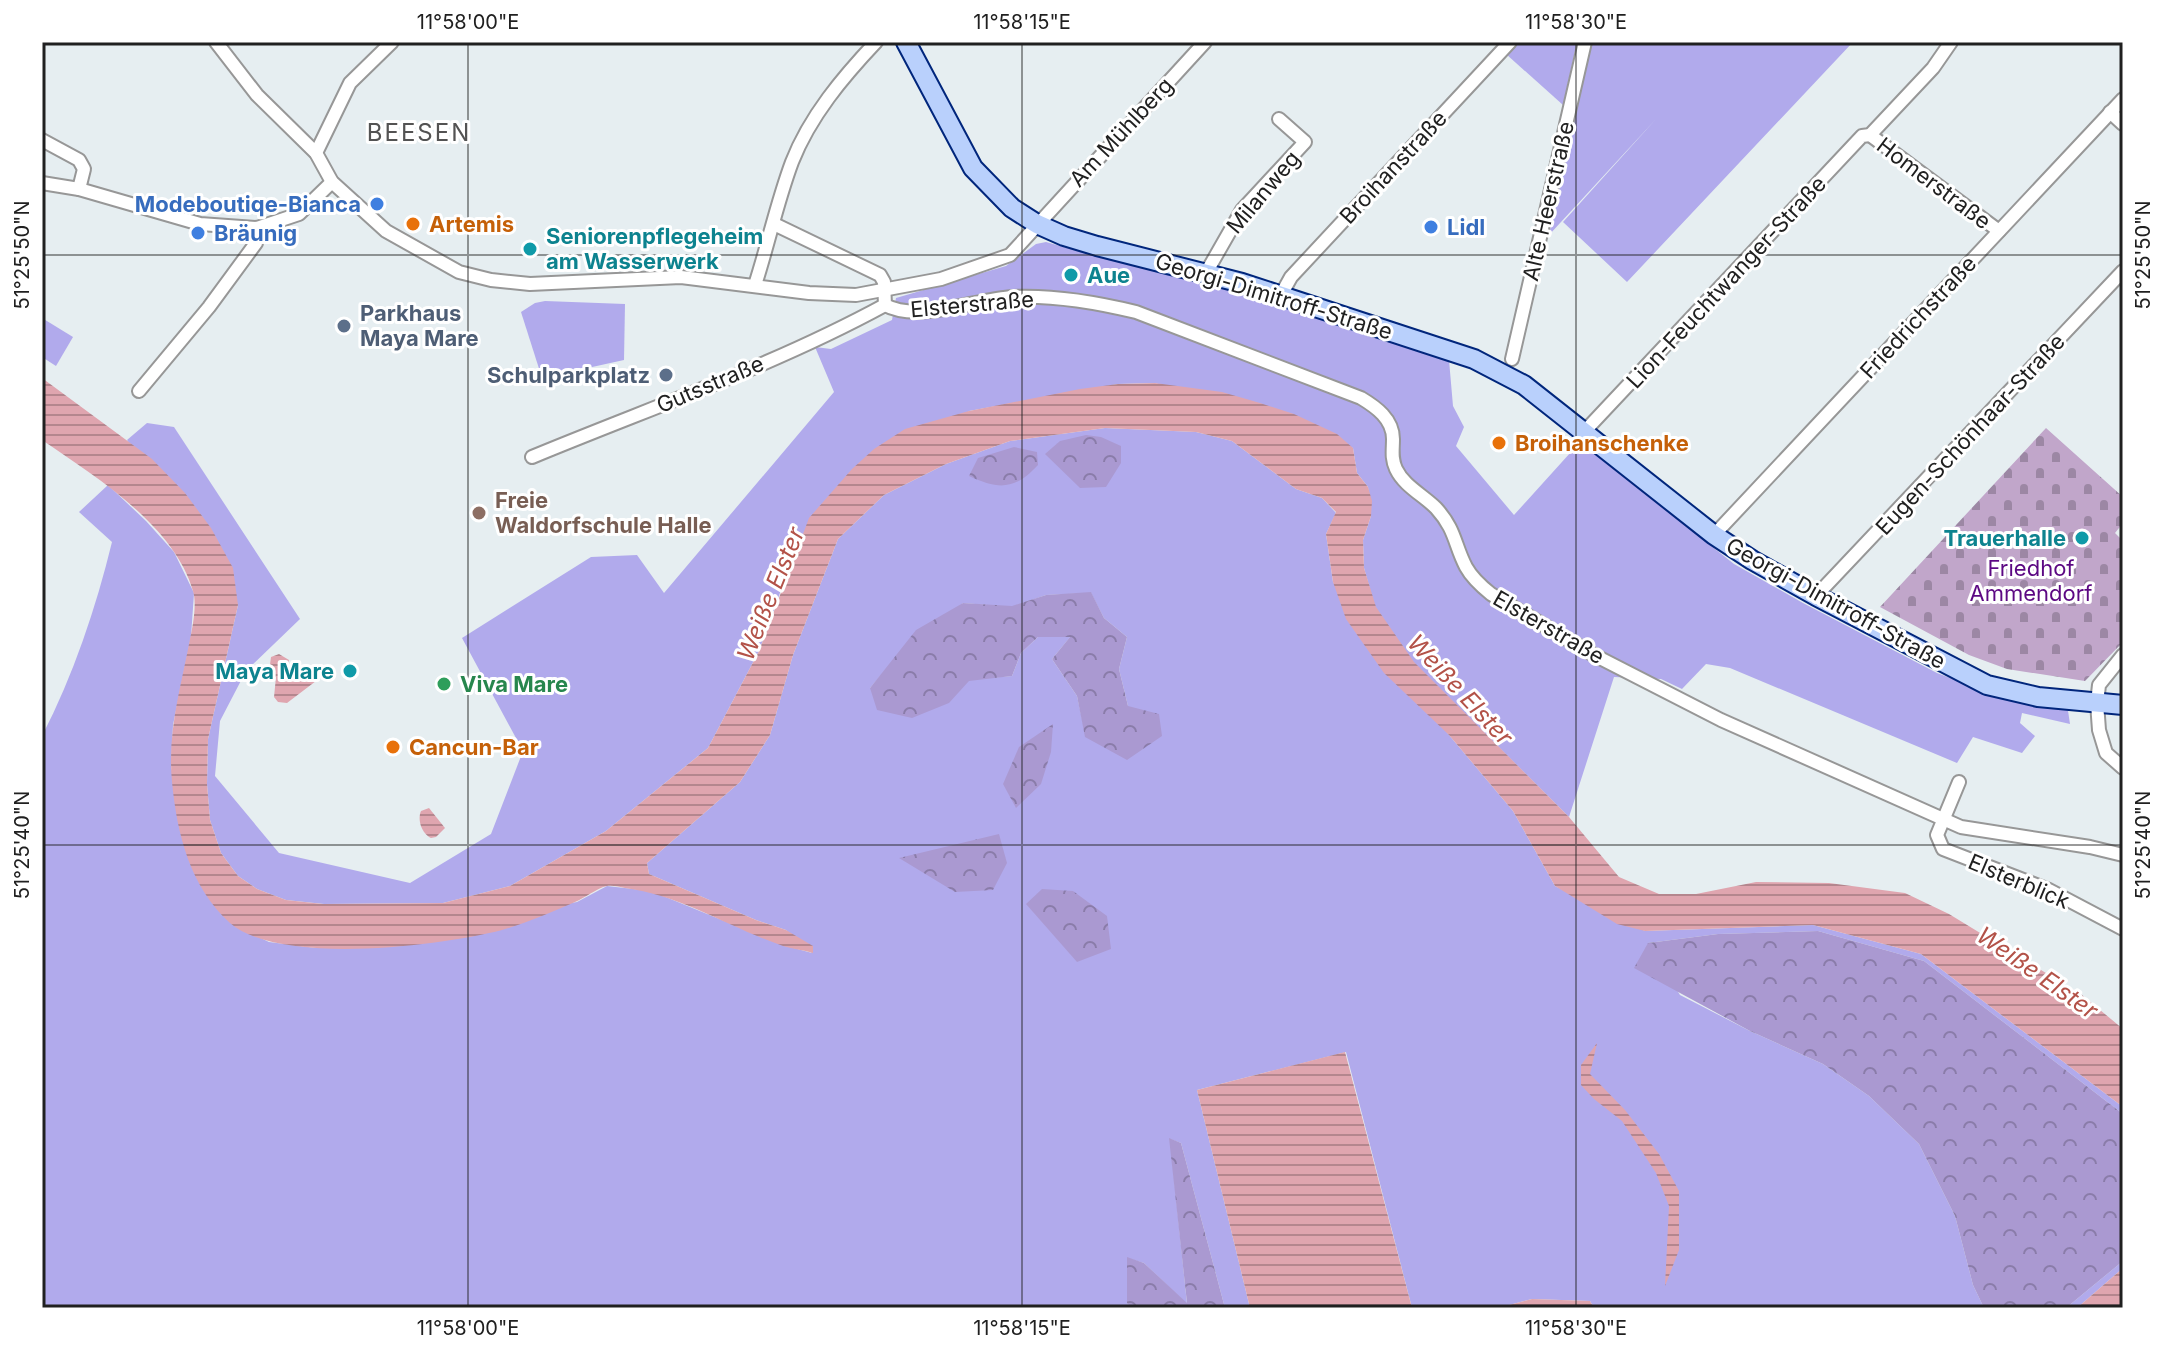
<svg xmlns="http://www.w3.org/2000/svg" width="2165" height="1350" viewBox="0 0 2165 1350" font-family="Inter,sans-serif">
<defs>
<pattern id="forest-crowns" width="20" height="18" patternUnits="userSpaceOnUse" patternTransform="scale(2)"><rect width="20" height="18" fill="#aa99d1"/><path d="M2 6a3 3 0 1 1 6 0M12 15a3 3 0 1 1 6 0" fill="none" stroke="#8a7ca9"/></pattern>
<pattern id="cemetery-stones" width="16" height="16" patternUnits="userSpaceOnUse" patternTransform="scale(2)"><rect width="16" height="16" fill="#c1a6ca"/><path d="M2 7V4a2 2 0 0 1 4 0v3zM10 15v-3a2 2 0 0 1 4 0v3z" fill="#9c87a4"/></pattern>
<pattern id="water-rules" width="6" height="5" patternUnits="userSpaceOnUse" patternTransform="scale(2)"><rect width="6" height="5" fill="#dfa5af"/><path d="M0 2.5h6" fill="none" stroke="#b4868e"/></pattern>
</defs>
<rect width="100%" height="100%" fill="#e6eef1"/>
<!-- grass -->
<g fill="#b1aaec" fill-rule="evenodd">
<polygon points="1518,42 1577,42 1563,105 1506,54"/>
<polygon points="1591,42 1853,42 1627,282 1563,222 1656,119 1549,235"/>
<polygon points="1046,242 1103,258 1232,289 1449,360 1453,406 1464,427 1456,446 1514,515 1580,442 1734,564 1803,603 1937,673 1985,691 2067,704 2070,724 2022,713 2020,723 2035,736 2022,753 1973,737 1957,763 1730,668 1706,664 1682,689 1661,679 1614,677 1569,817 1413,662 1375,607 1364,568 1363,540 1371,516 1368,487 1357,473 1353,448 1155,383 1118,384 969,411 785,579 759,651 708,748 606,831 510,886 443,903 324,904 286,900 257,889 238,876 221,853 210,820 207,784 208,739 238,605 127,440 147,423 174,427 300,619 246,671 220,721 215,776 279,853 410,883 491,834 523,751 462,638 591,557 637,555 664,593 834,392 815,347 831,349 892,320 896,298 1006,266 1036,244"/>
<polygon points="545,301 625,304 624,360 542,378 521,312 535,303"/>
<polygon points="42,318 73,337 56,366 42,357"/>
<path d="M1105 428 1196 432 1232 441 1296 489 1322 498 1336 513 1326 534 1333 582 1449 735 1513 811 1555 886 1645 931 1813 925 1921 954 2123 1107V1114L1924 961 1818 931 1718 934 1648 943 1680 995 1750 1031 1823 1064 1869 1096 1919 1144 1955 1216 1973 1285 1984 1308H1594L1590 1301 1532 1299 1498 1308H1412L1346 1052 1197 1090 1250 1308H1225L1181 1143 1170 1139 1187 1304 1144 1263 1127 1258V1303L1131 1308H42V736C73 676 96 608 112 542L79 512 108 485 146 521 174 552 194 593 191 637 173 725 171 768 232 924 269 942 316 948 577 902 607 886 651 891 783 945 812 953 786 930 756 920 649 874 647 863 740 782 770 735 793 655 838 539 884 495 946 464 1010 441ZM1091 593 1104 618 1127 637 1119 669 1128 706 1086 737 1077 696 1052 659 1071 636 1038 637 1021 653 1012 676 870 688 892 662 963 603 1012 607 1046 595Z"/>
<polygon points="2123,1261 2123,1268 2077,1308 2066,1308"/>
</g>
<!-- forest -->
<g fill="url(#forest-crowns)">
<polygon points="1086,435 1101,437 1121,446 1121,463 1106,487 1080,488 1045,454 1060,441"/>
<path d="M1014 447 1037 452 1038 465C1015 490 999 490 969 476L978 458Z"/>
<polygon points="1091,592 1104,618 1127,637 1119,669 1128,706 1159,714 1162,736 1127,760 1085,737 1077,696 1052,659 1070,637 1038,637 1021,653 1012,676 969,681 949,703 912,718 877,710 870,688 916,630 963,603 1012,606 1046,595"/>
<polygon points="1053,724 1051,752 1041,784 1016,808 1003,784 1019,747"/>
<polygon points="999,834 1007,863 993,890 955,892 899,858"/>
<polygon points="1042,889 1073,891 1107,916 1111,949 1077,962 1026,904"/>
<polygon points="1818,931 1924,961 2123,1114 2123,1261 2066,1308 1984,1308 1973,1285 1955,1216 1919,1144 1869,1096 1823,1064 1750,1031 1634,968 1648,943 1718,934"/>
<polygon points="1169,1138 1181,1143 1225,1308 1131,1308 1127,1303 1127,1257 1144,1263 1187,1303"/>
</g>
<!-- cemetery -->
<polygon fill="url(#cemetery-stones)" points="2046,428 2123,497 2123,523 2115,533 2123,541 2123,642 2085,681 2007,669 1969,655 1880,607"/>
<!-- water -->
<g fill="url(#water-rules)">
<path d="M42 378 152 459 185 493 211 528 233 568 238 605 208 739 207 784 210 820 221 853 238 876 257 889 286 900 323 904 443 903 510 886 606 831 708 748 759 651 809 518 852 469 874 449 905 429 969 411 1080 389 1118 384 1155 383 1222 392 1260 403 1294 414 1337 434 1353 448 1357 473 1368 487 1372 501 1371 516 1363 540 1364 568 1376 607 1414 662 1569 817 1619 877 1659 894H1696L1756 882 1829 883 1905 893 1949 914 2082 995 2123 1029V1107L1921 954 1813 925 1645 931 1617 924 1555 886 1513 811 1449 735 1384 673 1346 619 1333 582 1326 534 1336 512 1322 498 1296 489 1232 441 1196 432 1105 428 1010 441 946 464 884 495 838 539 793 655 770 735 740 782 647 863 649 874 756 920 786 930 813 946V953C803 950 793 949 783 946 730 928 681 895 625 888 620 887 612 885 607 886 597 888 585 898 575 902 552 912 526 923 502 930 441 946 279 966 230 923 190 887 177 834 172 782 167 732 181 687 190 639 193 626 197 603 193 591 174 525 96 477 42 440Z"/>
<path d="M279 654 289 660 288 664C296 681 302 676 316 681L287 703 278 702 274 697 276 677H272L269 672 271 657Z"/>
<path d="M429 808 445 828 436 837 431 838C422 834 417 820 421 811Z"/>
<polygon points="1597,1043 1590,1074 1625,1110 1659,1154 1679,1191 1679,1250 1665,1286 1669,1206 1656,1173 1622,1121 1594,1099 1581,1085 1581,1065"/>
<polygon points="1345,1052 1412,1308 1250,1308 1197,1090"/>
<polygon points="2123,1268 2123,1308 2077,1308"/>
<polygon points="1532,1299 1590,1301 1594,1308 1498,1308"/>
</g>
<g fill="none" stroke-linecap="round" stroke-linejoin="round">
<defs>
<g id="street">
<polyline points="216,42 257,95 316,153 332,182 386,231 459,272 491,280 530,284 681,277 809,293 856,295 941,279 1010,255 1205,42"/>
<polyline points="2110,112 2123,124"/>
<polyline points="1870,135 1999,231"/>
<polyline points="42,140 79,160 84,169 79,189"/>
<polyline points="316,153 350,83 392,42"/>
<polyline points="42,183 79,189 200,224 257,228 299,214 332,182"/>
<path d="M774 224 880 275 884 282 885 305C918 323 976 299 1013 297 1055 295 1095 302 1136 312L1361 398C1376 407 1393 419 1393 439 1393 450 1391 458 1396 469 1404 486 1423 495 1436 508 1456 530 1454 544 1466 567 1472 578 1481 586 1491 594L1594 655 1721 720 1961 827 2090 847 2123 855"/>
<polyline points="1206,273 1242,210 1305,142 1279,119"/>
<path d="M755 285C768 245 777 202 792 162 810 116 843 77 876 42"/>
<polyline points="1281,295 1291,277 1510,42"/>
<polyline points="1512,359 1585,42"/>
<polyline points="139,391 209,307 256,243 257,228"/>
<polyline points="1584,432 1862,136 1870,135 1933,68 1951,42"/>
<path d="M532 457C650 408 773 366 885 305"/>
<polyline points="1714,535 2123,99"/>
<polyline points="1816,596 2123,271"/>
<polyline points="2123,655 2099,685 2097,703 2099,730 2106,753 2123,768"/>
<polyline points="1959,782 1937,835 1943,849 2049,890 2123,929"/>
</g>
<polyline id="secondary" points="906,42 973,168 1012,208 1037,224 1064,236 1097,246 1242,283 1474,359 1524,385 1714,535 1752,560 1816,596 1987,685 2038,697 2123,705"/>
</defs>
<!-- street casing -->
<use href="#street" stroke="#979797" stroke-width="16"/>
<!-- secondary casing -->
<use href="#secondary" stroke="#01267c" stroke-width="22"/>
<!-- street -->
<use href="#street" stroke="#fff" stroke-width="12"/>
<!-- secondary -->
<use href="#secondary" stroke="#b9d0fc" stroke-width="18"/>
</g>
<!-- ticks -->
<path fill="none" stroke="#202020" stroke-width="2" stroke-opacity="0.45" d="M468 42V1308M1022 42V1308M1576 42V1308M42 255H2123M42 845H2123"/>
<!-- markers -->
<g fill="#3f7fe0" stroke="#fff" stroke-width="3">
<circle cx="377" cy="204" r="8"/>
<circle cx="1431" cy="227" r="8"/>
<circle cx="198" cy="233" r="8"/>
</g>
<g fill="#e8710a" stroke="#fff" stroke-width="3">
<circle cx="413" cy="224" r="8"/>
<circle cx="1499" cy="443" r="8"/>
<circle cx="393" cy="747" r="8"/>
</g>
<g fill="#0f9aa8" stroke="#fff" stroke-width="3">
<circle cx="530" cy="249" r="8"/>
<circle cx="1071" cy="275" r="8"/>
<circle cx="2082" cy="538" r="8"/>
<circle cx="350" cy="671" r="8"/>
</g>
<g fill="#5c6f8a" stroke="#fff" stroke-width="3">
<circle cx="344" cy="326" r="8"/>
<circle cx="666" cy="375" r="8"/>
</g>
<circle fill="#8d6e63" stroke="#fff" stroke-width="3" cx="479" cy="513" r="8"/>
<circle fill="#2e9e5b" stroke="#fff" stroke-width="3" cx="444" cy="684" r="8"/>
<g text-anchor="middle" stroke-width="6" stroke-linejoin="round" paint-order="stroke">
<!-- street labels -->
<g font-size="22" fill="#202020" stroke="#fff">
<text transform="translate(1121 132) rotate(-47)" y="8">Am Mühlberg</text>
<text transform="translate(1393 167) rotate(-47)" y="8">Broihanstraße</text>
<text transform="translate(1934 183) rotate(37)" y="8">Homerstraße</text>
<text transform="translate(1263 192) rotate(-50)" y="8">Milanweg</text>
<text transform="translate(1548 201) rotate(-77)" y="8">Alte Heerstraße</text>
<text transform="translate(1726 282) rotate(-47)" y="8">Lion-Feuchtwanger-Straße</text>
<text transform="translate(1274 296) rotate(17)" y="8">Georgi-Dimitroff-Straße</text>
<text transform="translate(972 304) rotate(-5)" y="8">Elsterstraße</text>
<text transform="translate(1918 317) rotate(-47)" y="8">Friedrichstraße</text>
<text transform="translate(710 384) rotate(-23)" y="8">Gutsstraße</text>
<text transform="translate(1970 434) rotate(-47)" y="8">Eugen-Schönhaar-Straße</text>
<text transform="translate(1836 603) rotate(29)" y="8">Georgi-Dimitroff-Straße</text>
<text transform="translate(1549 627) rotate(30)" y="8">Elsterstraße</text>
<text transform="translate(2019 881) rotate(23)" y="8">Elsterblick</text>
</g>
<!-- shop labels -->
<g font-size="22" font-weight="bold" fill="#366cbe" stroke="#fff" text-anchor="start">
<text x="361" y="212" text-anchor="end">Modeboutiqe-Bianca</text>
<text x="1447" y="235">Lidl</text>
<text x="214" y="241">Bräunig</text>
</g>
<!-- food labels -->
<g font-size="22" font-weight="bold" fill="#c56008" stroke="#fff" text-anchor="start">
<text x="429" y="232">Artemis</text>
<text x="1515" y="451">Broihanschenke</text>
<text x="409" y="755">Cancun-Bar</text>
</g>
<!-- culture labels -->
<g font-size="22" font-weight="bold" fill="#0d838f" stroke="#fff" text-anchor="start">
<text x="546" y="244">Seniorenpflegeheim<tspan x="546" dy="25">am Wasserwerk</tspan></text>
<text x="1087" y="283">Aue</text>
<text x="2066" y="546" text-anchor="end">Trauerhalle</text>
<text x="334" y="679" text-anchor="end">Maya Mare</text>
</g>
<!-- service labels -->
<g font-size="22" font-weight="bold" fill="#4e5e75" stroke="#fff" text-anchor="start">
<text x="360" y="321">Parkhaus<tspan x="360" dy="25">Maya Mare</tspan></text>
<text x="650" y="383" text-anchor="end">Schulparkplatz</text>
</g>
<!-- education labels -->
<g font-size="22" font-weight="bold" fill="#785e54" stroke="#fff" text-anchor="start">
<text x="495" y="508">Freie<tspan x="495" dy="25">Waldorfschule Halle</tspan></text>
</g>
<!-- park labels -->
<g font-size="22" fill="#5c0883" stroke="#fff">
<text x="2031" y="576">Friedhof<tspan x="2031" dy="25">Ammendorf</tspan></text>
</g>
<!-- leisure labels -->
<g font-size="22" font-weight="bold" fill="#27864d" stroke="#fff" text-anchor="start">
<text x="460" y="692">Viva Mare</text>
</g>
<!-- neighbourhood labels -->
<g font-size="24" letter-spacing="2" fill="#535353" stroke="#fff">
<text x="419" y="141">BEESEN</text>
</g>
<!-- water labels -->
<g font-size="24" font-style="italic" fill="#b35248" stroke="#fff">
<text transform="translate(771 594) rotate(-68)" y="8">Weiße Elster</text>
<text transform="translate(1460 690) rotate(47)" y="8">Weiße Elster</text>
<text transform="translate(2037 973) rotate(35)" y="8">Weiße Elster</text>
</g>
</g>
<!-- border -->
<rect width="2165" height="1350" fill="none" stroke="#ffffff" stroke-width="88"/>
<rect x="44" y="44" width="2077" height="1262" fill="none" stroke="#202020" stroke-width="3"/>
<g font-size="20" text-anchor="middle" fill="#202020">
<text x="468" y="29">11°58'00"E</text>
<text x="1022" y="29">11°58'15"E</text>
<text x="1576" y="29">11°58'30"E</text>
<text transform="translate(22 255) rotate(-90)" y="7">51°25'50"N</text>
<text transform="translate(2143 255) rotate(-90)" y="7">51°25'50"N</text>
<text transform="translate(22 845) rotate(-90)" y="7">51°25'40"N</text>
<text transform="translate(2143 845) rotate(-90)" y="7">51°25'40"N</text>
<text x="468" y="1335">11°58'00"E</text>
<text x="1022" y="1335">11°58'15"E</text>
<text x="1576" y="1335">11°58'30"E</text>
</g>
</svg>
